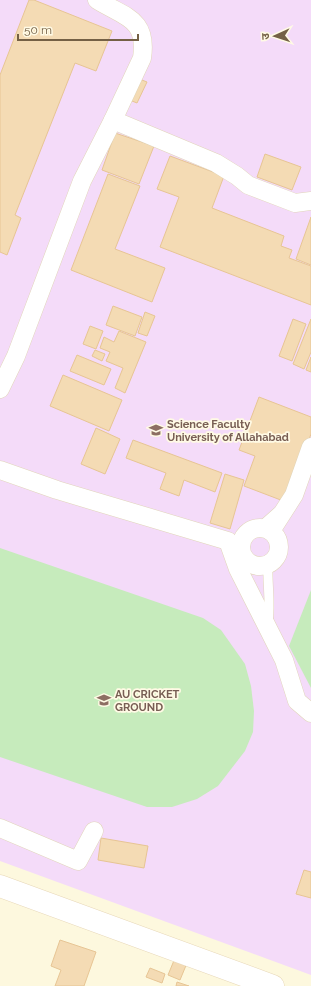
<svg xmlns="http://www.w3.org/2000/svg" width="311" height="986" viewBox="0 0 311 986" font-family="Raleway,'Noto Sans Devanagari',sans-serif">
<rect width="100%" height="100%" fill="#fdf8de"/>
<!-- education -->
<polygon fill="#f4dbf9" points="0,0 311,0 311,975 0,861"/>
<!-- green -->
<g fill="#c6ebbc">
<polygon points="0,548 203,618 221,630 245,664 251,686 254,711 253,732 245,751 218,786 197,799 172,807 147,807 0,757"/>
<polygon points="311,590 311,688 289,646"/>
</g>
<!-- building -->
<g fill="#f4dbb4" stroke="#e7c594">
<polygon points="29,0 34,0 112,31 96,71 75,63 15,215 21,218 7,255 0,252 0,75"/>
<polygon points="137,78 147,82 137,103 127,99"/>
<polygon points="115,133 154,146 139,184 102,170"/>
<polygon points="265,154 301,167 292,190 257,177"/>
<polygon points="170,156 224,176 212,208 284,236 281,246 292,250 289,258 311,266 311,305 160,247 179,197 157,189"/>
<polygon points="108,174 140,186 115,249 165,268 152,302 71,270"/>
<polygon points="311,217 311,265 296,259"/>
<polygon points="113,306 142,317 135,336 106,325"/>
<polygon points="145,312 155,316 147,336 138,333"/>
<polygon points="293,319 306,324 292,361 279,356"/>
<polygon points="311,319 311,352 304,369 293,364"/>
<polygon points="90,326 103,331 96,349 83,344"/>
<polygon points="119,331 146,342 125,393 115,388 123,368 106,361 110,352 100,348 104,337 114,342"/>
<polygon points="95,350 105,354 102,361 92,356"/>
<polygon points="77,355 111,369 104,385 70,371"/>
<polygon points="311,357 311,372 306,370"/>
<polygon points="63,375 122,400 109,431 50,406"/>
<polygon points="259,397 311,417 311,434 286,502 244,486 255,456 239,450"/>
<polygon points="96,428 120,439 105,474 81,464"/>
<polygon points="133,440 222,473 215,492 184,480 179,496 160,489 166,473 126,458"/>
<polygon points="225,474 244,480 230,529 210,523"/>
<polygon points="101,838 148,846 144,868 98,860"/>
<polygon points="304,870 311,872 311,898 296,894"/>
<polygon points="60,940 96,952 84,986 55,986 61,970 51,966"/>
<polygon points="175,958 187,963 180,980 168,975"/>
<polygon points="150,968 165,974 162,983 146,977"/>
<polygon points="177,982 189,986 176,986"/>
</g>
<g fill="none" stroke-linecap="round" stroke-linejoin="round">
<defs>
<g id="service">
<polyline points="259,528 277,512"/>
<polyline points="228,541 242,543"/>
<path d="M268 622C271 603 267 583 268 564"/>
</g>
<g id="minor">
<polyline points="113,120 216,163 237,176 248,185 295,203 311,201"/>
<path d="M0 389 16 356 82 181 113 120 142 58C148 18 124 17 97 0"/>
<polyline points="0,470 57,490 228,541 238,569 284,660 297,701 311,713"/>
<circle cx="260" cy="547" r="19"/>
<polyline points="271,531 294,495 311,447"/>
<polyline points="0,828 78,861 94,831"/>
</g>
<polyline id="secondary" points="0,886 273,986"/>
</defs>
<!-- service casing -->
<use href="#service" stroke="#e1d5ba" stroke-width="10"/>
<!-- minor casing -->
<use href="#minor" stroke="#e1d5ba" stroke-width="19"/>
<!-- secondary casing -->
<use href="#secondary" stroke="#e7d7b8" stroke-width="23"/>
<!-- service -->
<use href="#service" stroke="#fff" stroke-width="9"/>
<!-- minor -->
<use href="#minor" stroke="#fff" stroke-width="18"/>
<!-- secondary -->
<use href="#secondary" stroke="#fff" stroke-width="22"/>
</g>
<!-- icons -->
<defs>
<symbol id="university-bare" viewBox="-9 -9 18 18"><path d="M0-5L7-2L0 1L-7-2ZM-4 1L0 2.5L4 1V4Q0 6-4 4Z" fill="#8d6e63" stroke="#fffae5" stroke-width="2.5" paint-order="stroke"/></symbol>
</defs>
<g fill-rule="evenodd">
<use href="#university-bare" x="146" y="420" width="20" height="20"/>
<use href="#university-bare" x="94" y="690" width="20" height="20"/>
</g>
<g text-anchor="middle" stroke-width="3.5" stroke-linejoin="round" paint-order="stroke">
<!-- education labels -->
<g font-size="11" font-weight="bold" fill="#785e54" stroke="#fffae5" text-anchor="start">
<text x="167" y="428">Science Faculty<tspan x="167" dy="13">University of Allahabad</tspan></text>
<text x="115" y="698">AU CRICKET<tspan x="115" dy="13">GROUND</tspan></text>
</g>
</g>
<!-- north arrow -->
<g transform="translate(275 36) rotate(267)" stroke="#fffae5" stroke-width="3" paint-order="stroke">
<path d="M0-3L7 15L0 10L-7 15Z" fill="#746045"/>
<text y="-6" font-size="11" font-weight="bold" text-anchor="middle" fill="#746045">उ</text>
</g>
<!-- scale -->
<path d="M18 34v6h120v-6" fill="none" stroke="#746045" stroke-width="2"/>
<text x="24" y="34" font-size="12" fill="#746045" stroke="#fffae5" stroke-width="3" paint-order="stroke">50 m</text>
</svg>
